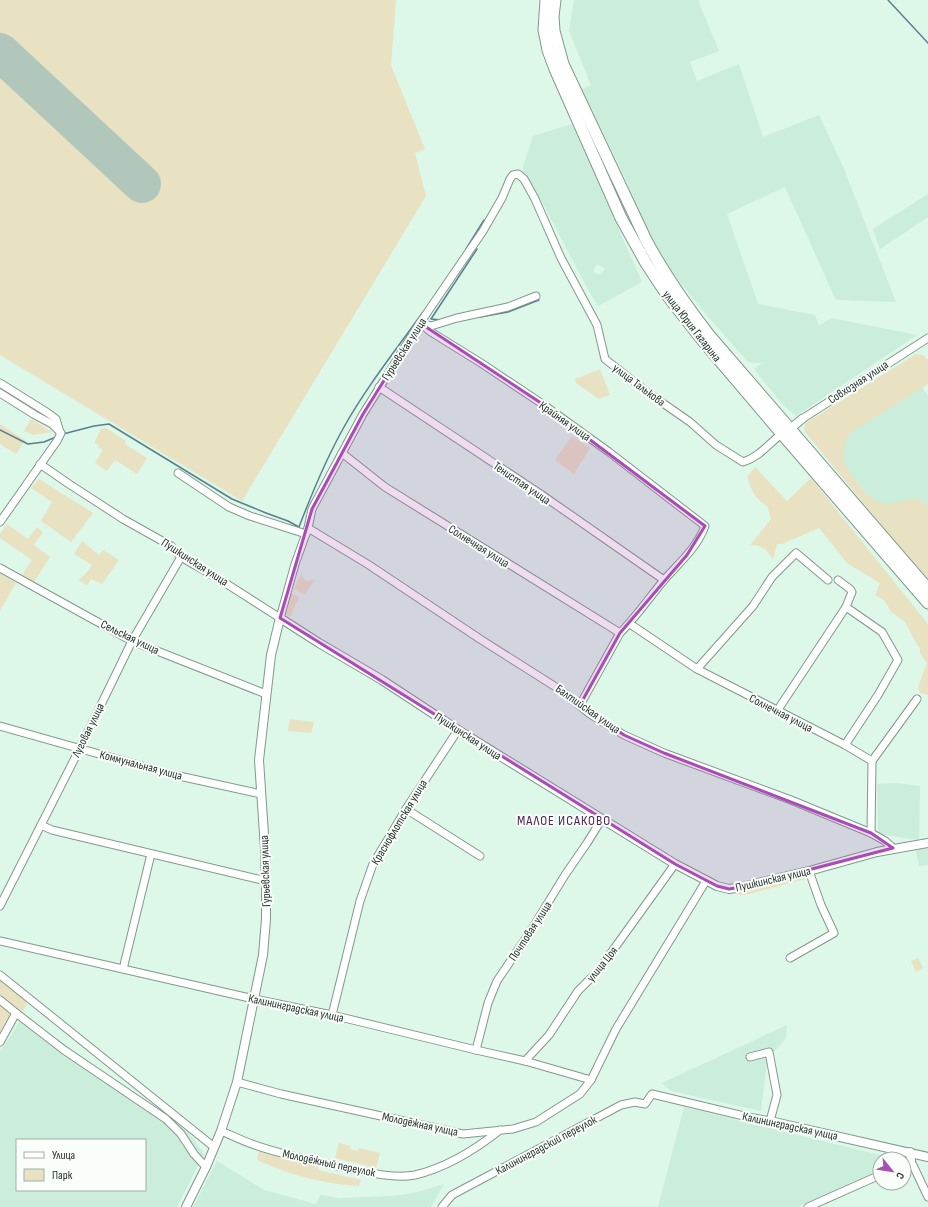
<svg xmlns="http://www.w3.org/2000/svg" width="928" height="1207" viewBox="0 0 928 1207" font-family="'Sofia Sans Condensed',sans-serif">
<rect width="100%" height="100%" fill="#ddf7e9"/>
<!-- built -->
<g fill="#cbeddb" fill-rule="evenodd">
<polygon points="574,0 698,0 719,51 690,62 697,81 739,64 763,137 819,115 844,169 896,302 836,300 785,187 727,214 758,304 815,315 819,326 831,318 917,335 796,416 784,406 754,369 762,363 748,362 705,313 674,275 648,232 626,180 582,89 591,85 569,31"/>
<path d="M572 124 642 282 598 306 591 295 541 200 530 181 523 172V167L533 136ZM597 264 605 268 601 275 593 272Z"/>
<polygon points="928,194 928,217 880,249 873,229"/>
<polygon points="909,367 928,396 928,564 811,429"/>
<polygon points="897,783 920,786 919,840 878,834 877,784"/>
<polygon points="928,846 928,865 919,866 915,847"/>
<path d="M24 1015 189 1133 204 1154 177 1207H0V1052ZM17 1140H145V1190H17Z"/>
<polygon points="787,1025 786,1038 767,1060 761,1111 671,1091 662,1083"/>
<polygon points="684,1107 777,1130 896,1159 880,1159 880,1170 798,1207 658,1207"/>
<polygon points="217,1161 264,1190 316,1204 320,1195 339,1198 393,1196 414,1193 444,1184 431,1207 193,1207"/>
</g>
<!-- green -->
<g fill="#e8e2c3">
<polygon points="0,0 396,0 391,65 425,149 415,153 426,196 242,501 0,355 0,58 139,189 147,182 0,45"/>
<path d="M916 354 923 355 928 360V384L853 431C834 453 845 468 861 487 867 494 874 501 883 503 899 506 917 489 928 507V580L873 515 805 432 804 428 806 423Z"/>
<polygon points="600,369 610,395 599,399 576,383 575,379"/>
<polygon points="31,419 52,432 33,435 24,431"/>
<polygon points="0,424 25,440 16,454 0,444"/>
<polygon points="106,428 126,441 125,444 147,458 137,474 115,460 107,471 95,463 102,451 102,449 98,447 99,445 94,443 101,429"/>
<polygon points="572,436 590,448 574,474 555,460"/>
<path d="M755 467 787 501 811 478 928 624V695L920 693 918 687 927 663 920 653V648L916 643 905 622 891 612 885 601 875 595 880 583 848 564 819 528 782 544H777L773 560C767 549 762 545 750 545L771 519 767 506C754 498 752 491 747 477Z"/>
<polygon points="39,479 93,513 71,542 41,521 52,502 31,488"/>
<polygon points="7,524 28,539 37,527 43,532 34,545 50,557 34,582 22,575 32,560 0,538 0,534"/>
<polygon points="82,541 99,555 103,550 119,560 102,584 91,579 87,585 78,580 85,575 92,565 74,554"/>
<polygon points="302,572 302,576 306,581 315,579 305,595 294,589"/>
<polygon points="0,574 16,583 0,611"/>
<polygon points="291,593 299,597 290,617 285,614"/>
<polygon points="290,719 314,722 311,733 288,731"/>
<polygon points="804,876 805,879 745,895 735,894 734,893 734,892"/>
<polygon points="918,958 923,968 916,972 911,961"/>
<polygon points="0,974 30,999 0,1050"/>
<polygon points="339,1143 351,1146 350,1149 358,1151 359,1148 380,1153 376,1168 335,1158"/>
<path d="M259 1151 318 1166V1170L361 1180 359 1186C324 1184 289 1175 257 1160Z"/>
</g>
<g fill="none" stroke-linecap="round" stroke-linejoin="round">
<!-- stream -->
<g stroke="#58808f" stroke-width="1.5">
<polyline points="888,0 928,43"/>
<polyline points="466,249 484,220"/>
<polyline points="480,317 508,312 539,300"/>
<polyline points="441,320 431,319 477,249"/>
<polyline points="0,430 28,444 44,442 56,437"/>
<path d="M63 434 94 426 109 424 232 499 266 513 288 521 299 527C312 493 326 459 344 427 367 386 396 350 423 312"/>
</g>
<!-- runway -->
<polyline stroke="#b1c7bb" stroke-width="38" points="0,52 142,184"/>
<defs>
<g id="minor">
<path d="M420 323 431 332 481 363 541 403 609 452 705 526C697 548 679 563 664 580 649 598 636 617 620 633L580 705"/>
<polyline points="422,324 431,326 457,318 508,307 536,296"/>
<polyline points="0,383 48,413 56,419 59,429"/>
<polyline points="379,387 542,495 664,580"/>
<polyline points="0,393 35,415 52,424 61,433 57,441 0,522"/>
<polyline points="802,419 928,338"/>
<path d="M784 432C770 442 760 457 743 462L716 445 690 422 647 392 605 359 597 325 561 258 535 199 524 179 518 174 513 175 510 179 502 198 483 231 420 323 363 414 312 509 308 528 369 565 480 639 562 691 590 714 624 735 664 753 791 800 871 833 885 841 893 848"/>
<polyline points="342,453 385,487 620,633"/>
<polyline points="40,464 69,484 123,519 171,546 181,557 219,579 280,618 295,564 308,528"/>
<polyline points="178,473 229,507 250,516 306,534"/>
<polyline points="0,568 132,641 266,694"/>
<polyline points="630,624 697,669 845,745 872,761 871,833"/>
<polyline points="697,669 753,606 772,577 796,553 828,580"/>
<polyline points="777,711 846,607 852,592 850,589 838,580"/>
<polyline points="0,726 170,774 261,794"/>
<polyline points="845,745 878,695 898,660 882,632 846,607"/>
<polyline points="872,761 917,699"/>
<polyline points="406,809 480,856"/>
<polyline points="41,825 52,830 266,881"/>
<polyline points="0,906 80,748 132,641 181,557"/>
<polyline points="0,941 254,999 332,1015 476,1050 525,1061 591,1080"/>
<polyline points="790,958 834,933 821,905 809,871"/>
<polyline points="123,969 151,854"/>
<polyline points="0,975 214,1147"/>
<polyline points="0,1000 16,1013"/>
<polyline points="332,1015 360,901 373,864 406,809 458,730"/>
<polyline points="0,1042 16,1013 64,1050 166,1119 181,1134 194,1154 206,1167"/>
<polyline points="476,1050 488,1003 497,981 530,932 565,875 587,843 602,819"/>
<polyline points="525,1061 549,1035 578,991 598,971 675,864"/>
<polyline points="237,1082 281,1094 463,1134 513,1129 536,1122 580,1094 591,1080 616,1029 706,881"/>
<path d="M221 1131C231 1135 241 1140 252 1144 282 1155 314 1161 346 1168 365 1172 395 1179 415 1175 445 1168 476 1149 500 1130"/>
<polyline points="904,1164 911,1161 928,1197"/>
<polyline points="442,1207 452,1195 621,1105 635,1102 645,1104 652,1094 748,1117 770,1121 777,1095 769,1052 750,1057"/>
<polyline points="808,1207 880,1175"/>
</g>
<g id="tertiary">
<polyline points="790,429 802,419"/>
<polyline points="770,1121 928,1157"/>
<polyline points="910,1152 911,1161"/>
<polyline points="186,1207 206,1167 221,1131 237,1082 263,955 266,919 266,881 265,849 259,760 271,655 280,618 319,643 382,680 458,730 675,864 717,886 729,889 742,887 809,871 877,852 928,843"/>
</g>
<g id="primary">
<polyline points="546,0 544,30 548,50 555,69 621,218 646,263 667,295 703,341 782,434 928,603"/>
<path d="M555 0 553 16 554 31 563 64 646 240C664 274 685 304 709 335L928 589"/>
</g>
</defs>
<!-- minor casing -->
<use href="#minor" stroke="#81998c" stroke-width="9"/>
<!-- tertiary casing -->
<use href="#tertiary" stroke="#81998c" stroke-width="10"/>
<!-- primary casing -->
<use href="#primary" stroke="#81998c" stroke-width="13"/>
<!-- minor -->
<use href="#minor" stroke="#fff" stroke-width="7"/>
<!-- tertiary -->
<use href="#tertiary" stroke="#fff" stroke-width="8"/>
<!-- primary -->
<use href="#primary" stroke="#fff" stroke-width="11"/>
</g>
<!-- marked area -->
<path fill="#a84cb6" fill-opacity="0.2" stroke="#a84cb6" stroke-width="3" stroke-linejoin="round" d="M420 323 541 403 705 526 687 555 620 633 580 705 624 735 664 753 871 833 893 848 742 887 729 889 717 886 675 864 280 618 312 509 363 414Z"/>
<g text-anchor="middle" stroke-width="4" stroke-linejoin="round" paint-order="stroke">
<!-- street labels -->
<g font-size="12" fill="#28312c" stroke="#f9fefb">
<text transform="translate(692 326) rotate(52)" y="4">улица Юрия Гагарина</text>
<text transform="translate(404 349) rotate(-57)" y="4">Гурьевская улица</text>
<text transform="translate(858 382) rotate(-33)" y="4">Совхозная улица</text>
<text transform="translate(639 385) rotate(37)" y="4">улица Талькова</text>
<text transform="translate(565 421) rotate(35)" y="4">Крайняя улица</text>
<text transform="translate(522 483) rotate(34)" y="4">Тенистая улица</text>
<text transform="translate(479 546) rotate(32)" y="4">Солнечная улица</text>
<text transform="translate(195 562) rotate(33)" y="4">Пушкинская улица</text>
<text transform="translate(130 637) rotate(26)" y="4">Сельская улица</text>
<text transform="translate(588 709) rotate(35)" y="4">Балтийская улица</text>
<text transform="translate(781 713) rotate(27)" y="4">Солнечная улица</text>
<text transform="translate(88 730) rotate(-64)" y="4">Луговая улица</text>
<text transform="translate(468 736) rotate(33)" y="4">Пушкинская улица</text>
<text transform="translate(141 765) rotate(15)" y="4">Коммунальная улица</text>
<text transform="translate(399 822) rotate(-59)" y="4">Краснофлотская улица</text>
<text transform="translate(265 871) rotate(-92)" y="4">Гурьевская улица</text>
<text transform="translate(773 879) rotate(-13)" y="4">Пушкинская улица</text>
<text transform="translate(530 931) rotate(-57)" y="4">Почтовая улица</text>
<text transform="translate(602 964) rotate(-51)" y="4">улица Цоя</text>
<text transform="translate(296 1008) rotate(12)" y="4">Калининградская улица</text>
<text transform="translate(420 1124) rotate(12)" y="4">Молодёжная улица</text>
<text transform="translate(790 1126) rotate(12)" y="4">Калининградская улица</text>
<text transform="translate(546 1145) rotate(-28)" y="4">Калининградский переулок</text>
<text transform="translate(329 1163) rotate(12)" y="4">Молодёжный переулок</text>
</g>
<!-- quarter labels -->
<g font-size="14" letter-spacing="1" fill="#4f2356" stroke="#f9fefb">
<text x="564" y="825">МАЛОЕ ИСАКОВО</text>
</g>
</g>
<!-- legend -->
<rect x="16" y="1139" width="130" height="52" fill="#f9fefb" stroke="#a5aca8"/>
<rect x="24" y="1152" width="20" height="6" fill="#ffffff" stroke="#a5aca8"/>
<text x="52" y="1159" font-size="12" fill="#28312c">Улица</text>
<rect x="24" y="1169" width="20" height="12" fill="#e8e2c3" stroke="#a5aca8"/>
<text x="52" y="1179" font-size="12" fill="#28312c">Парк</text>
<!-- north arrow -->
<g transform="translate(892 1171) rotate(120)"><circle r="19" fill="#f9fefb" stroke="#a5aca8"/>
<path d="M0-3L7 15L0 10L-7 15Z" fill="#a84cb6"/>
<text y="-6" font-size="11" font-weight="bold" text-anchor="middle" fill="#28312c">С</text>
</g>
</svg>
